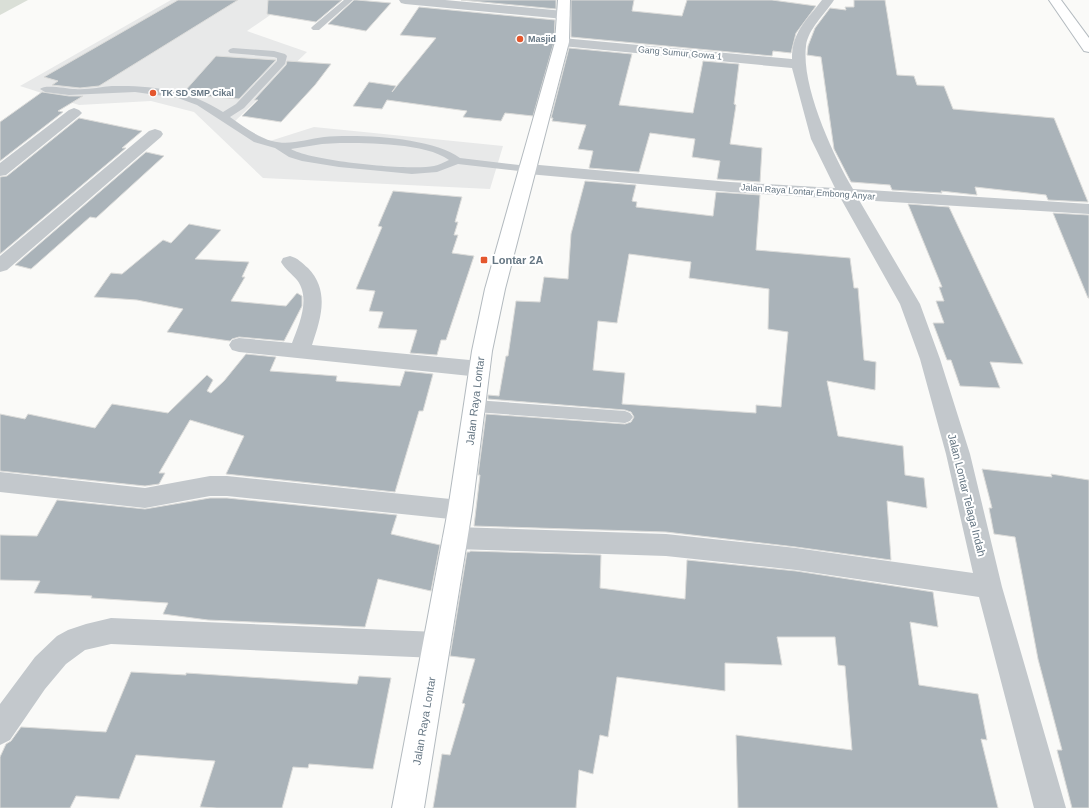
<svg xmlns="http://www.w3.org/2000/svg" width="1089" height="808" viewBox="0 0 1089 808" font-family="Helvetica,sans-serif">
<rect width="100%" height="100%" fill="#fafaf8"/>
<!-- built -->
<polygon fill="#e8e9e9" points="171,0 292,0 247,31 307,52 233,123 270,141 314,127 503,146 490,189 263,178 194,112 151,101 79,105 20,86"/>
<!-- green -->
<polygon fill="#dadfd7" points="0,0 28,0 0,15"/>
<!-- building -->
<g fill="#aab3b9" stroke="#dcdcda" fill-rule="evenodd">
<polygon points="178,0 238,0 99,86 80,88 52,85 58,81 44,77"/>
<polygon points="268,0 342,0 316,22 267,14"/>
<polygon points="354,0 357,0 391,3 366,31 328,24"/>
<polygon points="461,0 556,0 556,9"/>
<polygon points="571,0 634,0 632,11 682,16 687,0 772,0 816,6 796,33 791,53 773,51 772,56 571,37"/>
<polygon points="854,0 885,0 897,75 914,76 917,85 944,86 953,109 1054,118 1088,202 1048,200 1046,195 975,187 977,195 941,191 942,193 892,190 890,185 851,182 834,149 821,57 807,55 808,46 815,28 830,8 846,10 845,7 854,7"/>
<polygon points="419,7 555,20 554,42 533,116 505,113 501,121 463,117 467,111 387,100 382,109 353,106 369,82 396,86 392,92 436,38 400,35"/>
<polygon points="569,48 632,54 619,105 693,113 703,61 739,64 734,104 736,105 730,144 762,148 760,182 717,179 720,161 692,157 695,139 650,133 639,172 589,168 593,151 578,149 586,125 552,121 553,118 551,118"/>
<polygon points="216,56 276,60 239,99 192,95 184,92"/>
<polygon points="287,61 331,64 315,85 281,122 242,116 258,100 254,100 286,65"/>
<polygon points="42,92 69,96 83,96 58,111 63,112 0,161 0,122"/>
<polygon points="79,118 142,131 122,148 126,148 0,254 0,177 7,176"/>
<polygon points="146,152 164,156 96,218 90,217 31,269 15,265"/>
<path d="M585 181 636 185 632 201 637 202 636 207 713 216 716 192 760 195 756 250 850 258 854 288H858L864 360 876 362 875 390 827 381 838 436 903 446 905 475 924 478 927 508 887 501 891 560 796 547 666 532 474 526 480 475H478L486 414 625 424 631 422 634 417 631 412 625 410 488 399V395L499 396 506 356H508L516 301 540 302 544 277 568 279 571 234ZM629 254 691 262 689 278 769 289 768 329 788 332 781 407 756 405V413L622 404 625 373 593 370 598 321 617 323Z"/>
<polygon points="393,191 462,197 455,222 458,222 454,235 458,235 452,253 474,256 446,340 441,340 437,355 410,353 417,330 378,328 383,312 369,311 375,291 356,289 382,227 378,226"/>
<polygon points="908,204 949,207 1023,364 990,362 1000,388 960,386 951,360 947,360 933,323 944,323 936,301 944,301 939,287 942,287"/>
<polygon points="1053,213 1089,215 1089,298 1088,298"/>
<polygon points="189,224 221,230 195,259 249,262 242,277 245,277 231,301 286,306 297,293 302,296 302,306 284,341 239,337 232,339 230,341 167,332 183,309 137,300 94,297 111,273 122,274 163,240 171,243"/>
<polygon points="246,354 276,357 270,371 337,376 336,381 400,386 405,371 433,374 423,411 419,411 395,492 226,474 244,436 190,420 159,473 165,473 159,484 145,486 0,471 0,414 25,419 28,414 95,428 112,404 168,413 207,375 213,380 207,391 211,393 224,381"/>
<polygon points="982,469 1052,477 1051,474 1089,480 1089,808 1072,808 1057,750 1062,750 1038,659 1015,537 994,534 989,508 992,508"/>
<polygon points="210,498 227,498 397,515 391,534 440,545 431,591 378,579 365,627 208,620 163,614 168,603 91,598 92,596 34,593 40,581 0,580 0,535 37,536 57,500 145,509"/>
<polygon points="470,551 601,555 600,588 685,599 687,560 796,571 933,592 938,627 910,622 919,685 978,694 987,740 981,739 998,808 738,808 736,735 852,750 845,666 838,665 835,637 777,637 782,665 725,663 725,691 617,677 608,737 600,735 593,774 579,770 576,808 433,808 442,754 450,755 465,704 462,703 475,659 450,656 467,552 470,552"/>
<polygon points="131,672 186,675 186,673 357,684 359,676 391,678 373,769 309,764 308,768 293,767 282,808 217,808 200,807 215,761 136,755 119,799 76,796 70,808 0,808 0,757 6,744 11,741 21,727 106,732"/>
</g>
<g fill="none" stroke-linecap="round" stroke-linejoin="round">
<defs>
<g id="secondary">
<polygon points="558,0 570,0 569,42 505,289 492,351 472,510 424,808 392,808 448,510 472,351 485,289 555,42"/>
<polygon points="1049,0 1061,0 1089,38 1089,52 1084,51"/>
</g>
</defs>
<!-- secondary casing -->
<use href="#secondary" stroke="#b3babf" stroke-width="2"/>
<!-- lane -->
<g fill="#c3c8cc" fill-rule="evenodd">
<polygon points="344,0 353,0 319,30 313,30 311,28 313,26"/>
<path d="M233 48 274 51 285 54 287 56 285 64 244 108 230 117C243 126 257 137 272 141 289 146 307 139 324 137 358 134 432 137 460 158L528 166 534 169 528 172 458 164 437 172 412 174 339 167 302 161 289 157 275 148 254 142 197 105 178 98 135 92 69 95 45 92 40 89C45 84 67 89 75 89 88 90 100 87 112 86 152 85 190 90 223 112L236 104 277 61V58L274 57 230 53 228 51 230 49ZM340 143C369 143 426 143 449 160 444 162 439 165 434 166 411 171 310 161 291 149L322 144Z"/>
<polygon points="475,400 625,411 630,413 633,417 630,421 625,423 475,412 470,410 467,406 470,402"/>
</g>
<!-- street -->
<g fill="#c3c8cc" fill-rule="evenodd">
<polygon points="399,0 445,0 564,11 569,12 570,15 569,18 564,19 405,4 401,3"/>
<path d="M822 0H834C825 14 808 29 806 46 801 86 833 155 853 189L1089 204V214L859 200 920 304 940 359 970 454 1002 587 1066 808H1034L979 597 796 570 666 556 455 549 446 546 442 538 446 530 455 527 666 534 796 548 973 573 946 454 920 359 900 304 841 199 730 192 528 174 522 173 520 169 522 165 528 164 730 182 835 188 811 139 792 68 562 46 557 45 555 42 557 39 562 38 792 59C792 32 806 21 822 0Z"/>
<polygon points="74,108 79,110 82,113 79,116 6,175 0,176 0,163 69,110"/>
<polygon points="155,129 161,131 163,134 161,137 7,270 0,272 0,256 149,131"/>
<path d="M290 256C298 258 302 263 308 268 330 291 321 318 312 345L480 361 487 364 491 369 487 374 480 377 239 352 232 350 229 345 232 340 239 338 292 343C299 325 311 298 297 280 292 274 285 269 281 262L283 258Z"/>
<polygon points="0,472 145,488 210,476 227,476 460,500 469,503 472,510 469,517 460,520 227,496 210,496 145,508 0,492"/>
<polygon points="111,618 437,632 447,636 451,645 447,654 437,658 111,644 85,650 66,664 45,689 10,740 0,745 0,704 35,657 57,636 68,630 86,624"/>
</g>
<!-- secondary -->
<use href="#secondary" fill="#fff" fill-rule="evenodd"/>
</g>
<!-- markers -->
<g fill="#e4572e" stroke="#fff" stroke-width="1.5">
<circle cx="520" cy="39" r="4"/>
<circle cx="153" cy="93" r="4"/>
<rect x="480" y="256" width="8" height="8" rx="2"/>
</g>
<g text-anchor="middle" stroke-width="4" stroke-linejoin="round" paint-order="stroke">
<!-- far-poi labels -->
<g font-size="9" font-weight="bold" fill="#657683" stroke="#fff" text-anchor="start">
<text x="528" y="42">Masjid</text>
<text x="161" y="96">TK SD SMP Cikal</text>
</g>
<!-- far-street labels -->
<g font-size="9" fill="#657683" stroke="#fff">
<text transform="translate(680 53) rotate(5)" y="3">Gang Sumur Gowa 1</text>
<text transform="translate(808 192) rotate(4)" y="3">Jalan Raya Lontar Embong Anyar</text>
</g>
<!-- poi labels -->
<g font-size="11" font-weight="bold" fill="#657683" stroke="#fff" text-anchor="start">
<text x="492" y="264">Lontar 2A</text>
</g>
<!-- street labels -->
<g font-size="11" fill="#657683" stroke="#fff">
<text transform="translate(475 401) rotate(-83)" y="4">Jalan Raya Lontar</text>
<text transform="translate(967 495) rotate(76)" y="4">Jalan Lontar Telaga Indah</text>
<text transform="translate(424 721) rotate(-80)" y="4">Jalan Raya Lontar</text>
</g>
</g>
</svg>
